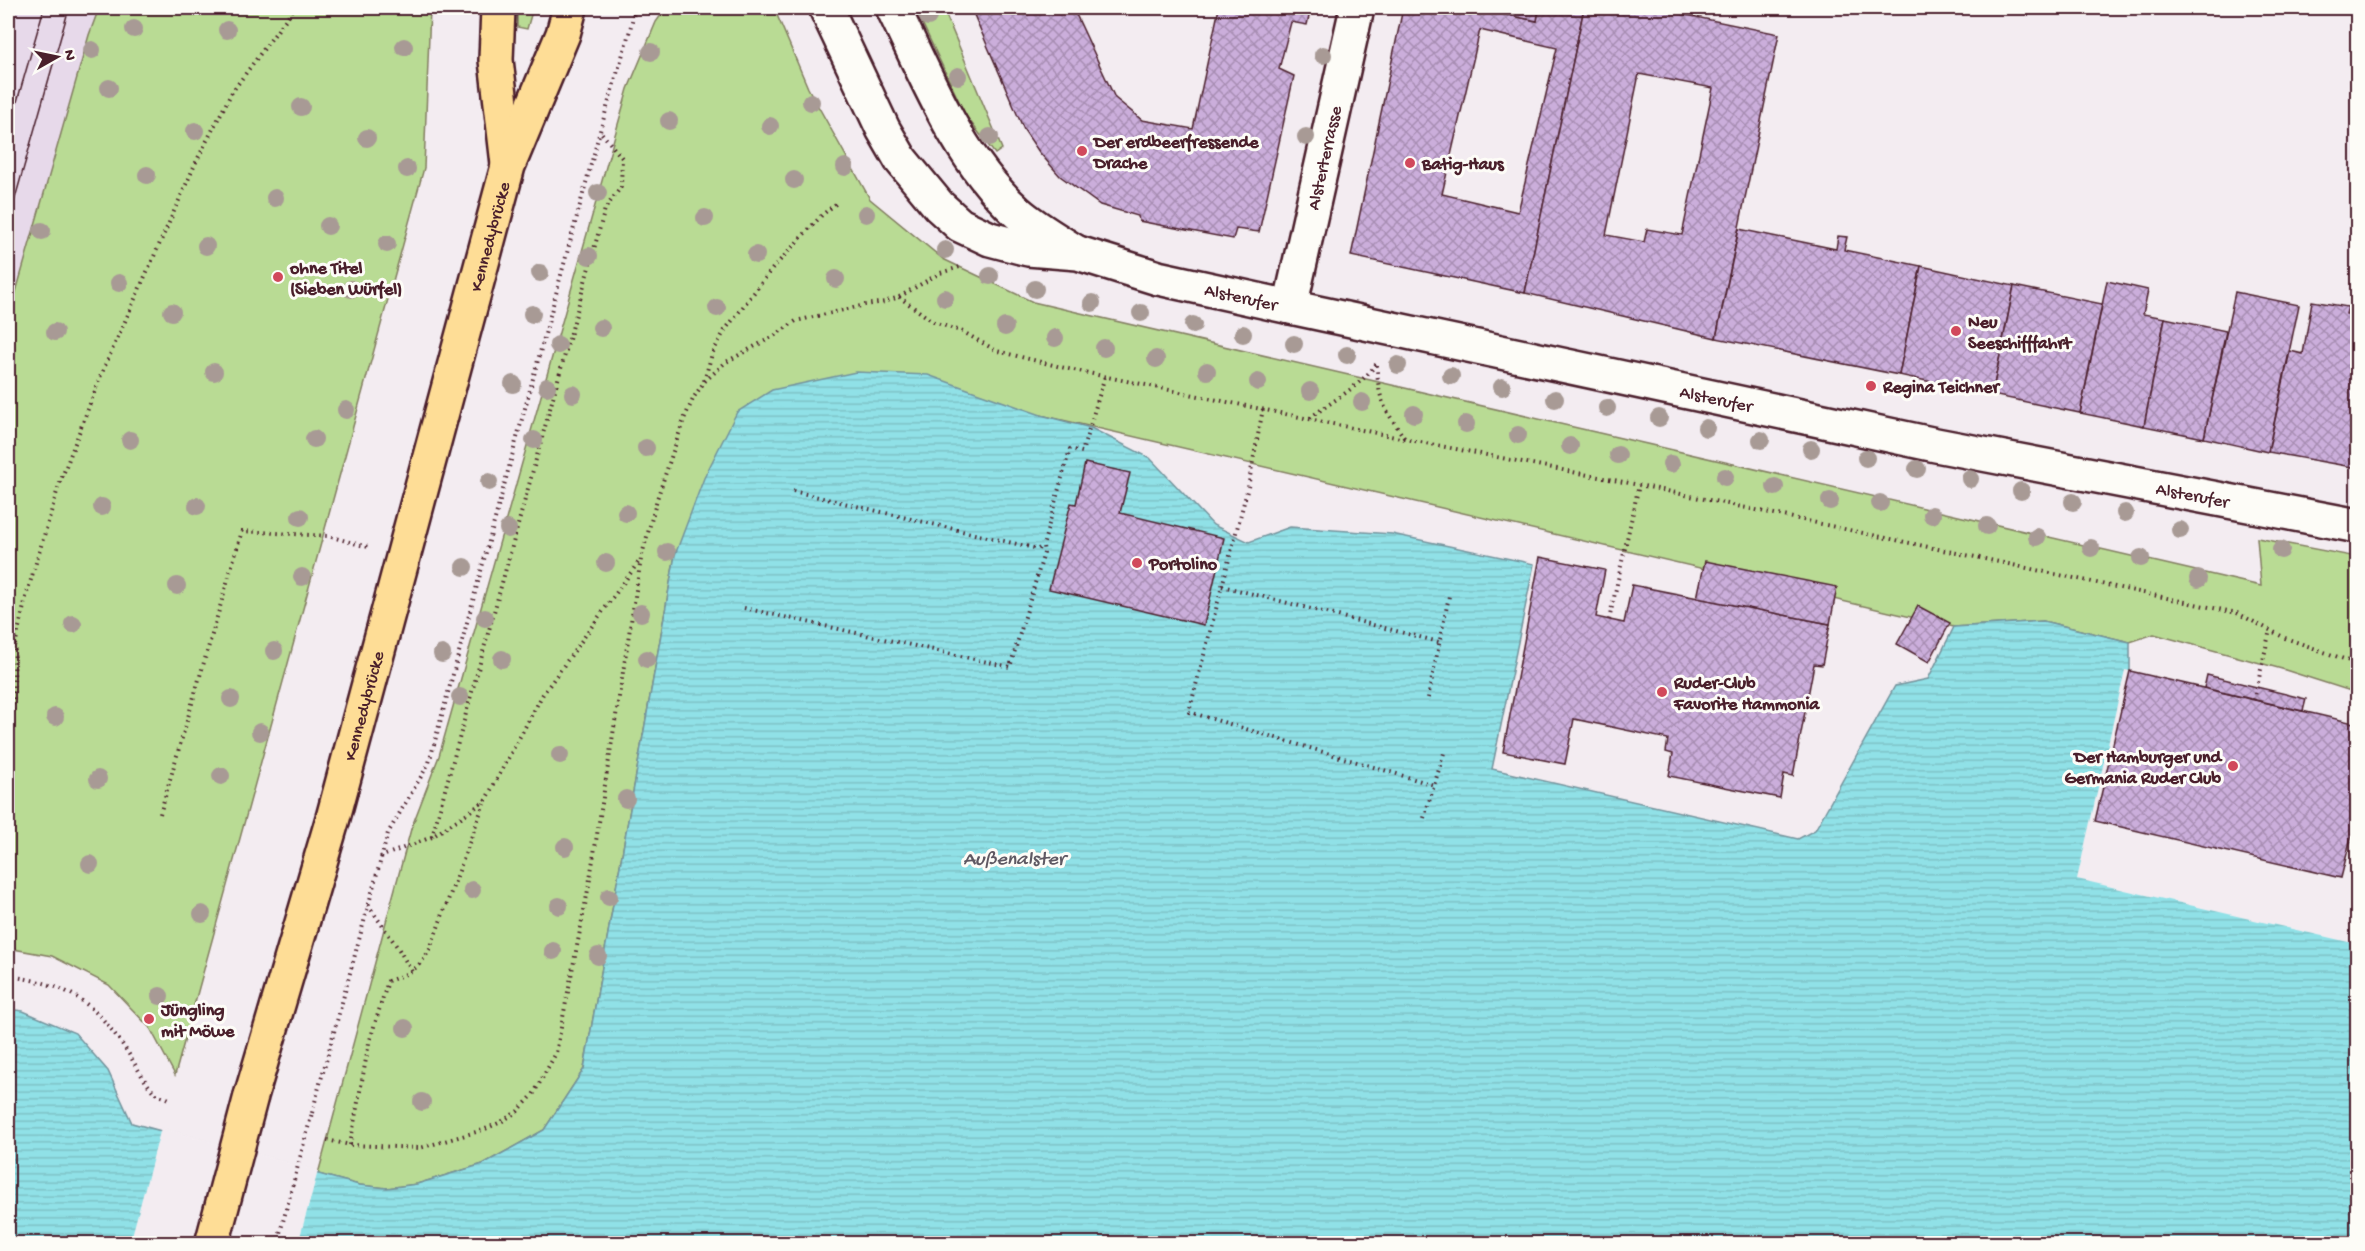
<svg xmlns="http://www.w3.org/2000/svg" width="2365" height="1251" viewBox="0 0 2365 1251" font-family="'Gochi Hand',sans-serif">
<defs>
<pattern id="water-rules" width="6" height="5" patternUnits="userSpaceOnUse" patternTransform="scale(1.5)"><rect width="6" height="5" fill="#90e1e7"/><path d="M0 2.5h6" fill="none" stroke="#7ec1c6"/></pattern>
<pattern id="building-cross-hatch" width="8" height="8" patternUnits="userSpaceOnUse" patternTransform="scale(1.5)"><rect width="8" height="8" fill="#cbaedb"/><path d="M0 0l8 8M0 8l8-8" fill="none" stroke="#a78db2"/></pattern>
</defs>
<rect width="100%" height="100%" fill="#f3ecf1"/>
<filter id="ink" filterUnits="userSpaceOnUse"><feTurbulence type="fractalNoise" baseFrequency=".0167" numOctaves="2"/><feDisplacementMap in="SourceGraphic" scale="12" xChannelSelector="R" yChannelSelector="G"/><feConvolveMatrix kernelMatrix="1 2 1 2 8 2 1 2 1" color-interpolation-filters="sRGB"/></filter>
<g filter="url(#ink)">
<!-- built -->
<polygon fill="#e7d9ea" points="8,8 99,8 89,35 8,320"/>
<!-- green -->
<g fill="#b9db94" stroke="#827d60" stroke-width="1.5">
<polygon points="99,8 430,8 424,168 175,1075 150,1028 109,985 52,956 8,948 8,320 89,35"/>
<polygon points="517,8 533,8 527,29 517,27"/>
<polygon points="666,8 774,8 808,88 870,199 943,259 1033,302 2261,586 2257,538 2357,557 2357,693 2282,669 2154,634 2130,642 2043,621 1954,627 1041,415 675,555 584,1069 544,1130 483,1164 417,1184 387,1188 359,1185 318,1174 411,829 439,756 628,89 656,22"/>
<polygon points="915,8 943,8 1002,149 995,154 966,116"/>
</g>
<!-- water -->
<polygon fill="url(#water-rules)" stroke="#74939c" stroke-width="1.5" points="856,372 928,375 1041,415 1091,428 1150,458 1213,525 1249,542 1290,527 1392,534 1534,564 1492,769 1798,839 1815,830 1895,686 1928,679 1954,627 2043,621 2130,642 2130,671 2096,821 2341,878 2350,843 2357,840 2357,1243 8,1244 8,1009 23,1011 75,1033 108,1071 132,1123 359,1185 387,1188 417,1184 483,1164 544,1130 584,1069 675,555 704,478 737,412 772,390"/>
<!-- pier -->
<g fill="#f3ecf1">
<polygon points="2125,670 2130,671 2095,821 2341,878 2350,843 2357,840 2357,944 2077,879"/>
<polygon points="161,1128 318,1171 298,1244 130,1243"/>
</g>
<!-- building -->
<g fill="url(#building-cross-hatch)" stroke="#4a1f2b" stroke-width="1.5" fill-rule="evenodd">
<polygon points="971,8 1073,8 1115,98 1142,120 1193,129 1219,8 1311,8 1307,25 1291,22 1279,69 1294,76 1259,232 1236,229 1233,239 1139,221 1138,216 1100,205 1060,176 1039,152 1024,130"/>
<path d="M1403 8H1475L1537 21 1539 8H1584L1525 293 1351 256ZM1480 30 1557 48 1518 212 1442 194Z"/>
<polygon points="1475,8 1539,8 1537,21"/>
<path d="M1584 8H1652L1779 34 1716 338 1525 293ZM1639 74 1713 88 1682 235 1647 229 1644 242 1606 235Z"/>
<polygon points="1739,229 1836,249 1838,236 1847,237 1844,250 1921,266 1899,375 1716,338"/>
<polygon points="1921,266 2014,286 1992,395 1899,375"/>
<polygon points="2107,281 2148,290 2143,314 2165,318 2144,426 2080,413"/>
<polygon points="2014,286 2102,304 2080,413 1992,395"/>
<polygon points="2235,292 2299,305 2268,452 2204,438"/>
<polygon points="2312,301 2348,307 2346,314 2358,316 2358,468 2268,452 2290,351 2303,354"/>
<polygon points="2165,318 2226,331 2204,438 2144,426"/>
<polygon points="1085,463 1130,473 1120,513 1224,538 1204,625 1049,589 1071,503 1076,504"/>
<polygon points="1540,557 1605,570 1596,617 1624,623 1632,585 1830,624 1822,665 1814,664 1793,776 1784,774 1780,798 1669,776 1673,754 1666,752 1668,739 1574,719 1565,764 1503,752"/>
<polygon points="1705,561 1837,587 1830,624 1697,598"/>
<polygon points="1918,606 1950,623 1929,662 1897,644"/>
<polygon points="2130,671 2358,724 2358,809 2341,878 2095,821"/>
<polygon points="2207,675 2306,699 2303,711 2204,688"/>
</g>
<g fill="none" stroke-linecap="round" stroke-linejoin="round">
<defs>
<g id="street">
<path id="s1" d="M826 8 883 129 901 160 939 206 960 225 990 239 1028 249 1078 253 1158 278 1290 307 1936 445 2358 526"/>
<path d="M893 8C927 78 958 158 1017 212 1034 227 1055 239 1074 251"/>
<path id="s2" d="M1290 307 1357 8"/>
</g>
<g id="primary">
<polyline points="498,8 496,60 508,164"/>
<path id="s3" d="M251 1096 333 818 508 166 563 34 570 8"/>
</g>
</defs>
<!-- street casing -->
<use href="#street" stroke="#4a1f2b" stroke-width="38"/>
<!-- primary casing -->
<use href="#primary" stroke="#4a1f2b" stroke-width="38"/>
<!-- path -->
<g stroke="#4a1f2b" stroke-width="4" stroke-dasharray="1.5 4.5" stroke-linecap="butt">
<polyline points="899,297 934,322 963,332 997,351 1069,369 1405,439 1639,485 2237,613 2285,638 2358,664"/>
<path d="M1377 365C1378 402 1385 409 1405 439"/>
<polyline points="704,381 712,354 725,330 773,268 822,215 838,202"/>
<polyline points="1263,409 1248,487 1189,712 1434,785"/>
<path d="M1310 418C1333 400 1360 387 1377 363"/>
<polyline points="793,491 1038,549 1043,546"/>
<polyline points="1222,586 1439,642"/>
<polyline points="744,608 1010,667 1044,553 1043,546 1070,449 1082,452 1105,376"/>
<polyline points="1609,620 1639,485"/>
<polyline points="1428,698 1449,596"/>
<polyline points="2254,700 2270,630"/>
<polyline points="8,722 13,710 15,645 27,593 59,485 101,375 197,160 232,92 294,8"/>
<polyline points="160,814 242,531 328,536 368,547"/>
<polyline points="1424,818 1444,753"/>
<polyline points="432,837 605,209 621,187 622,158 600,131"/>
<polyline points="380,857 432,837 485,801 543,694 640,560"/>
<polyline points="368,905 398,948 412,972"/>
<path d="M8 976C70 984 96 1003 130 1056 137 1067 144 1081 153 1091 156 1095 164 1096 169 1099"/>
<polyline points="312,1113 388,833 429,763 600,131 630,30 635,8"/>
<polyline points="327,1140 350,1145 420,1148 483,1130 501,1122 518,1111 533,1095 556,1053 589,885 641,559 657,499 684,419 694,397 704,382 726,362 774,336 796,321 865,305 885,302 899,297 940,273 960,267"/>
<path d="M350 1145 369 1043 388 981C410 973 418 970 430 949L484 803"/>
</g>
<!-- street -->
<use href="#street" stroke="#fdfcf7" stroke-width="33"/>
<!-- primary -->
<use href="#primary" stroke="#fedd96" stroke-width="33"/>
<!-- tram -->
<g stroke="#4a1f2b" stroke-width="1.5">
<polyline points="8,133 44,8"/>
<polyline points="8,223 69,8"/>
</g>
<defs>
<polyline id="rail" points="8,17 10,8"/>
</defs>
<!-- rail casing -->
<use href="#rail" stroke="#4a1f2b" stroke-width="7"/>
<!-- rail -->
<use href="#rail" stroke="#fdfcf7" stroke-width="4.5" stroke-dasharray="14" stroke-linecap="butt"/>
<defs>
<polyline id="primary-bridge" points="212,1244 251,1096"/>
</defs>
<!-- primary-bridge casing -->
<use href="#primary-bridge" stroke="#4a1f2b" stroke-width="38" stroke-linecap="butt"/>
<!-- path-bridge -->
<polyline stroke="#4a1f2b" stroke-width="4" stroke-dasharray="1.5 4.5" stroke-linecap="butt" points="277,1244 312,1113"/>
<!-- primary-bridge -->
<use href="#primary-bridge" stroke="#fedd96" stroke-width="33"/>
</g>
<!-- trees -->
<g fill="#a89a95">
<circle cx="928" cy="17" r="9"/>
<circle cx="134" cy="29" r="9"/>
<circle cx="227" cy="30" r="9"/>
<circle cx="404" cy="47" r="9"/>
<circle cx="92" cy="50" r="9"/>
<circle cx="651" cy="52" r="9"/>
<circle cx="1323" cy="55" r="9"/>
<circle cx="958" cy="76" r="9"/>
<circle cx="109" cy="88" r="9"/>
<circle cx="811" cy="102" r="9"/>
<circle cx="301" cy="107" r="9"/>
<circle cx="669" cy="121" r="9"/>
<circle cx="770" cy="126" r="9"/>
<circle cx="195" cy="131" r="9"/>
<circle cx="990" cy="137" r="9"/>
<circle cx="1306" cy="137" r="9"/>
<circle cx="367" cy="138" r="9"/>
<circle cx="845" cy="167" r="9"/>
<circle cx="407" cy="169" r="9"/>
<circle cx="147" cy="175" r="9"/>
<circle cx="794" cy="180" r="9"/>
<circle cx="598" cy="193" r="9"/>
<circle cx="275" cy="198" r="9"/>
<circle cx="866" cy="214" r="9"/>
<circle cx="705" cy="218" r="9"/>
<circle cx="328" cy="226" r="9"/>
<circle cx="42" cy="231" r="9"/>
<circle cx="387" cy="244" r="9"/>
<circle cx="206" cy="246" r="9"/>
<circle cx="945" cy="250" r="9"/>
<circle cx="756" cy="255" r="9"/>
<circle cx="589" cy="256" r="9"/>
<circle cx="540" cy="273" r="9"/>
<circle cx="990" cy="276" r="9"/>
<circle cx="836" cy="279" r="9"/>
<circle cx="119" cy="283" r="9"/>
<circle cx="351" cy="289" r="9"/>
<circle cx="1035" cy="289" r="9"/>
<circle cx="945" cy="298" r="9"/>
<circle cx="1092" cy="303" r="9"/>
<circle cx="717" cy="308" r="9"/>
<circle cx="172" cy="312" r="9"/>
<circle cx="1141" cy="313" r="9"/>
<circle cx="532" cy="314" r="9"/>
<circle cx="1193" cy="325" r="9"/>
<circle cx="1005" cy="327" r="9"/>
<circle cx="601" cy="328" r="9"/>
<circle cx="55" cy="332" r="9"/>
<circle cx="1243" cy="334" r="9"/>
<circle cx="1055" cy="338" r="9"/>
<circle cx="1294" cy="344" r="9"/>
<circle cx="558" cy="345" r="9"/>
<circle cx="1104" cy="348" r="9"/>
<circle cx="1347" cy="355" r="9"/>
<circle cx="1156" cy="359" r="9"/>
<circle cx="1398" cy="365" r="9"/>
<circle cx="1207" cy="371" r="9"/>
<circle cx="214" cy="372" r="9"/>
<circle cx="1451" cy="376" r="9"/>
<circle cx="1258" cy="382" r="9"/>
<circle cx="513" cy="384" r="9"/>
<circle cx="547" cy="387" r="9"/>
<circle cx="1502" cy="387" r="9"/>
<circle cx="1310" cy="391" r="9"/>
<circle cx="573" cy="394" r="9"/>
<circle cx="1555" cy="399" r="9"/>
<circle cx="1362" cy="402" r="9"/>
<circle cx="1607" cy="408" r="9"/>
<circle cx="346" cy="410" r="9"/>
<circle cx="1414" cy="414" r="9"/>
<circle cx="1659" cy="418" r="9"/>
<circle cx="1466" cy="424" r="9"/>
<circle cx="1706" cy="428" r="9"/>
<circle cx="1518" cy="435" r="9"/>
<circle cx="314" cy="439" r="9"/>
<circle cx="130" cy="440" r="9"/>
<circle cx="534" cy="440" r="9"/>
<circle cx="1761" cy="440" r="9"/>
<circle cx="1570" cy="446" r="9"/>
<circle cx="646" cy="448" r="9"/>
<circle cx="1811" cy="449" r="9"/>
<circle cx="1618" cy="455" r="9"/>
<circle cx="1866" cy="458" r="9"/>
<circle cx="1671" cy="464" r="9"/>
<circle cx="1917" cy="469" r="9"/>
<circle cx="1725" cy="477" r="9"/>
<circle cx="1970" cy="479" r="9"/>
<circle cx="489" cy="482" r="9"/>
<circle cx="1775" cy="487" r="9"/>
<circle cx="2021" cy="491" r="9"/>
<circle cx="1830" cy="501" r="9"/>
<circle cx="2073" cy="502" r="9"/>
<circle cx="1880" cy="503" r="9"/>
<circle cx="197" cy="506" r="9"/>
<circle cx="102" cy="507" r="9"/>
<circle cx="626" cy="513" r="9"/>
<circle cx="2125" cy="513" r="9"/>
<circle cx="1932" cy="515" r="9"/>
<circle cx="300" cy="517" r="9"/>
<circle cx="1987" cy="526" r="9"/>
<circle cx="508" cy="529" r="9"/>
<circle cx="2180" cy="530" r="9"/>
<circle cx="2037" cy="537" r="9"/>
<circle cx="2091" cy="548" r="9"/>
<circle cx="2281" cy="550" r="9"/>
<circle cx="667" cy="552" r="9"/>
<circle cx="2141" cy="558" r="9"/>
<circle cx="606" cy="563" r="9"/>
<circle cx="464" cy="567" r="9"/>
<circle cx="302" cy="577" r="9"/>
<circle cx="2198" cy="579" r="9"/>
<circle cx="177" cy="586" r="9"/>
<circle cx="641" cy="613" r="9"/>
<circle cx="485" cy="618" r="9"/>
<circle cx="73" cy="624" r="9"/>
<circle cx="274" cy="651" r="9"/>
<circle cx="442" cy="654" r="9"/>
<circle cx="502" cy="659" r="9"/>
<circle cx="647" cy="659" r="9"/>
<circle cx="460" cy="697" r="9"/>
<circle cx="231" cy="699" r="9"/>
<circle cx="55" cy="717" r="9"/>
<circle cx="260" cy="732" r="9"/>
<circle cx="560" cy="755" r="9"/>
<circle cx="221" cy="776" r="9"/>
<circle cx="98" cy="779" r="9"/>
<circle cx="626" cy="799" r="9"/>
<circle cx="565" cy="847" r="9"/>
<circle cx="90" cy="864" r="9"/>
<circle cx="472" cy="890" r="9"/>
<circle cx="609" cy="897" r="9"/>
<circle cx="559" cy="906" r="9"/>
<circle cx="202" cy="914" r="9"/>
<circle cx="553" cy="951" r="9"/>
<circle cx="598" cy="956" r="9"/>
<circle cx="160" cy="996" r="9"/>
<circle cx="405" cy="1028" r="9"/>
<circle cx="422" cy="1102" r="9"/>
</g>
</g>
<!-- markers -->
<g fill="#d1495b" stroke="#fdfcf7" stroke-width="2">
<circle cx="1082" cy="151" r="6"/>
<circle cx="1410" cy="163" r="6"/>
<circle cx="278" cy="277" r="6"/>
<circle cx="1956" cy="331" r="6"/>
<circle cx="1871" cy="386" r="6"/>
<circle cx="1137" cy="563" r="6"/>
<circle cx="1662" cy="692" r="6"/>
<circle cx="2233" cy="766" r="6"/>
<circle cx="149" cy="1019" r="6"/>
</g>
<g text-anchor="middle" stroke-width="6" stroke-linejoin="round" paint-order="stroke">
<!-- poi labels -->
<g font-size="18" font-weight="bold" fill="#4a1f2b" stroke="#fdfcf7" text-anchor="start">
<text x="1094" y="147">Der erdbeerfressende<tspan x="1094" dy="21">Drache</tspan></text>
<text x="1422" y="169">Batig-Haus</text>
<text x="290" y="273">ohne Titel<tspan x="290" dy="21">(Sieben Würfel)</tspan></text>
<text x="1968" y="327">Neu<tspan x="1968" dy="21">Seeschifffahrt</tspan></text>
<text x="1883" y="392">Regina Teichner</text>
<text x="1149" y="569">Portolino</text>
<text x="1674" y="688">Ruder-Club<tspan x="1674" dy="21">Favorite Hammonia</tspan></text>
<text x="2221" y="762" text-anchor="end">Der Hamburger und<tspan x="2221" dy="21">Germania Ruder Club</tspan></text>
<text x="161" y="1015">Jüngling<tspan x="161" dy="21">mit Möwe</tspan></text>
</g>
<!-- street labels -->
<g font-size="18" fill="#4a1f2b" stroke="#fdfcf7">
<text dy="6" stroke="none"><textPath href="#s2" startOffset="153">Alsterterrasse</textPath></text>
<text dy="6" stroke="none"><textPath href="#s3" startOffset="892">Kennedybrücke</textPath></text>
<text dy="6" stroke="none"><textPath href="#s1" startOffset="549">Alsterufer</textPath></text>
<text dy="6" stroke="none"><textPath href="#s1" startOffset="1035">Alsterufer</textPath></text>
<text dy="6" stroke="none"><textPath href="#s1" startOffset="1521">Alsterufer</textPath></text>
<text dy="6" stroke="none"><textPath href="#s3" startOffset="406">Kennedybrücke</textPath></text>
</g>
<!-- water labels -->
<g font-size="20" font-style="italic" fill="#5f5963" stroke="#fdfcf7">
<text x="1014" y="864">Außenalster</text>
</g>
</g>
<!-- margin -->
<rect width="2365" height="1251" fill="none" stroke="#fdfcf7" stroke-width="30"/>
<rect x="15" y="15" width="2335" height="1221" fill="none" stroke="#4a1f2b" stroke-width="2" filter="url(#ink)"/>
<!-- north arrow -->
<g transform="translate(57 57) rotate(81)" stroke="#fdfcf7" stroke-width="4.5" paint-order="stroke">
<path d="M0-4.5L10 22L0 15L-10 22Z" fill="#4a1f2b"/>
<text y="-9" font-size="16" font-weight="bold" text-anchor="middle" fill="#4a1f2b">N</text>
</g>
</svg>
